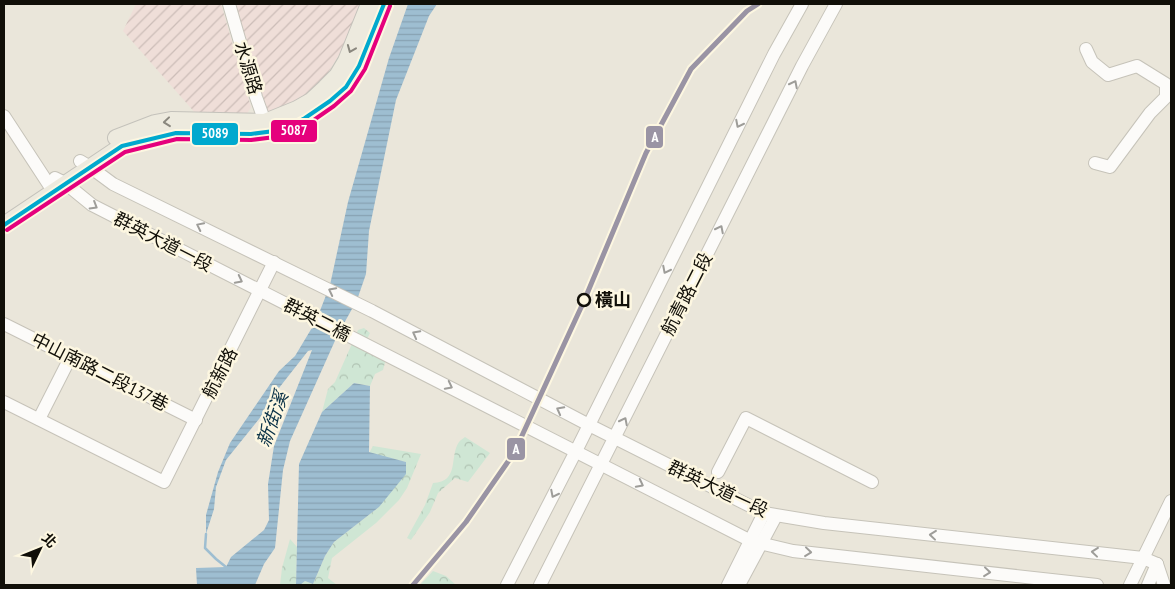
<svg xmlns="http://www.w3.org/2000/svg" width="1175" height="589" viewBox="0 0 1175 589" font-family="'PT Sans Narrow','Noto Sans TC',sans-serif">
<defs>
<pattern id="industrial-furrows" width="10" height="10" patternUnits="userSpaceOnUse" patternTransform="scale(1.25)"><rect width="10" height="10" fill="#efded8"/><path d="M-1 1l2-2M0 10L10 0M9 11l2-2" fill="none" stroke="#ccbdb8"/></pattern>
<pattern id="forest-crowns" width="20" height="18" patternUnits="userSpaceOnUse" patternTransform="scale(1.25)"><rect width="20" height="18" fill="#cfe6d4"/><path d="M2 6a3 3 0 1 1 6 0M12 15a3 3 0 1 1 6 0" fill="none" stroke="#b1c4b4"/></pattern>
<pattern id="water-rules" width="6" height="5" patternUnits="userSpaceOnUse" patternTransform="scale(1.25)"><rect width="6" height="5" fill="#9ebed1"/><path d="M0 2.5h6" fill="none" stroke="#87a2b2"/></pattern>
</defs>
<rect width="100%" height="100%" fill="#eae6da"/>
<!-- industrial -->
<g fill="url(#industrial-furrows)">
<polygon points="136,4 221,4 251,107 247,114 197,115 123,31"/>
<polygon points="234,4 360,4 343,48 325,78 301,100 268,113"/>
</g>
<!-- forest -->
<g fill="url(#forest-crowns)">
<polygon points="364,328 370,333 365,343 386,359 383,370 375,374 370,386 354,383 322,412 328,389 335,382 358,330"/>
<path d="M465 437 490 453 468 482 455 478 438 493 430 512 411 540 407 538 425 505 433 483C460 482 449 456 459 442 460 440 463 439 465 437Z"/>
<polygon points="373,446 421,454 407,488 399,500 376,523 332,558 328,578 337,585 300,585 305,581 313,584 325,556 334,542 379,507 406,462 369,453"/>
<polygon points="290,539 297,547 296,585 280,585 282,568"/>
<polygon points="433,571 446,576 456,585 420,585"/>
</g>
<!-- water -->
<g fill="url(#water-rules)">
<polygon points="408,4 437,4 429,16 396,100 369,231 366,274 357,300 338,334 290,441 283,470 275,548 264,564 255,585 197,585 196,568 226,567 231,557 264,530 269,520 268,484 274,446 312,350 308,351 279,388 263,414 226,460 216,487 214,509 206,534 206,515 218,472 230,443 279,371 295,356 316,321 330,285 348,202 389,58"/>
<polygon points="354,383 370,386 369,452 406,462 406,474 379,507 334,542 325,556 313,584 305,581 300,585 296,585 299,464 322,412"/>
</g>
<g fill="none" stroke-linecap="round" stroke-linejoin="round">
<!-- stream -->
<polyline stroke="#9ebed1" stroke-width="2.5" points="206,534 205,548 216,559 226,567"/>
<defs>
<g id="minor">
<polyline points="229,4 256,97 265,122 266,130"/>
<polyline points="1086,49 1092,62 1108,75 1137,66 1166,84 1166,97 1150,113 1110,167 1095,163"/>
<polyline points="4,116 53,191"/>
<polyline points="80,161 90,167 113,184 372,311 589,425 764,513 824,523 1143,558 1157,564"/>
<polyline points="55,178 65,183 92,205 751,541 793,551 1097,585"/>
<polyline points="4,324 196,420"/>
<polyline points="4,402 164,482 274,262"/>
<polyline points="39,419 70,358"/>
<polyline points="718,472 746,418 872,482"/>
<polyline points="1157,564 1164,585"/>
<polyline points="507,585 576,451 774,54 802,4"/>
<polyline points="540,585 802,66 836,4"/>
<polyline points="728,585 764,513"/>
<polyline points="739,585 776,516"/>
<polyline points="1130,585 1171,501"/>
<polyline points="1148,585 1157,564"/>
</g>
<g id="major">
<polyline points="116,138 155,123 171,120 265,122 297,109 311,101 325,88 337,76 346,61 369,4"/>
<polyline points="4,225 122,146 146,139 176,133 251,134 282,130 305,118 330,101 346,87 359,66 384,4"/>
</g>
</defs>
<!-- minor casing -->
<use href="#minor" stroke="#c6c3b9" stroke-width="14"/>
<!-- major casing -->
<use href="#major" stroke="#c4c2bb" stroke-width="18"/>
<!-- minor -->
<use href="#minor" stroke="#fcfbf9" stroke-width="12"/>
<!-- major -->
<use href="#major" stroke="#edeade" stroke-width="16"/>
<defs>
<polyline id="bus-1" points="4,225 122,146 176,133 251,134 282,130 305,118 330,101 346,87 359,66 384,4"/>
<polyline id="bus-2" points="7,230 125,152 177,139 251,140 283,136 308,124 334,106 351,91 365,69 390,6"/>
</defs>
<!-- bus-1 casing -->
<use href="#bus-1" stroke="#fdf7e1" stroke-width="8"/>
<!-- bus-2 casing -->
<use href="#bus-2" stroke="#fdf7e1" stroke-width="8"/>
<!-- bus-1 -->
<use href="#bus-1" stroke="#00a9ce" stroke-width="4"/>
<!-- bus-2 -->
<use href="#bus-2" stroke="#e5007d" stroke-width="4"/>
<defs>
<polyline id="metro-1" points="413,585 466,522 514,453 584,301 646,153 691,69 747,11 758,4"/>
</defs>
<!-- metro-1 casing -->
<use href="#metro-1" stroke="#fdf7e1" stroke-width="9"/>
<!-- metro-1 -->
<use href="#metro-1" stroke="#9a94a4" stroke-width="5"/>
</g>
<!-- one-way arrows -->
<defs><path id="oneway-chevron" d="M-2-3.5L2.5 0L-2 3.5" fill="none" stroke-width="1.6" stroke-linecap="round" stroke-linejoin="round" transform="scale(1.25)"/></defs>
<g stroke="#8a877e">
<use href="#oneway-chevron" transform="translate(351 49) rotate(112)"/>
<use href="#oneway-chevron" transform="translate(167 122) rotate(174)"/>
</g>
<g stroke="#9e9d99">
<use href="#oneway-chevron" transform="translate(794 84) rotate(-63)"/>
<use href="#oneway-chevron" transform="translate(739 124) rotate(117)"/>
<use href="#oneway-chevron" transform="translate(94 206) rotate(31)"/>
<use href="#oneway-chevron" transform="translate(200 226) rotate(-154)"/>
<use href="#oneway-chevron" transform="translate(720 229) rotate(-63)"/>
<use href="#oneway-chevron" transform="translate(666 270) rotate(117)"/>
<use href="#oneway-chevron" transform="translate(239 280) rotate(27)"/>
<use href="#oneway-chevron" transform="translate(332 291) rotate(-153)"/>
<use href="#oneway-chevron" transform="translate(416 334) rotate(-152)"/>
<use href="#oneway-chevron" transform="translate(449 386) rotate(27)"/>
<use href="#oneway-chevron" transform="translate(560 410) rotate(-152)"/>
<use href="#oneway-chevron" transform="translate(624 421) rotate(-63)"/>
<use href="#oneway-chevron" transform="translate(640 484) rotate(27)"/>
<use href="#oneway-chevron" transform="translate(554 494) rotate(117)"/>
<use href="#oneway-chevron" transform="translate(933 535) rotate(-174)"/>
<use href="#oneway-chevron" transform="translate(808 552) rotate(6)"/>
<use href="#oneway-chevron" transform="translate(1095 552) rotate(-174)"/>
<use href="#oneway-chevron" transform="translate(987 572) rotate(6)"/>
</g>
<!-- markers -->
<circle fill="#fdf7e1" stroke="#110f08" stroke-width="2.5" cx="584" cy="300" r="6"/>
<g text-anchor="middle" stroke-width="5" stroke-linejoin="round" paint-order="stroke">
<!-- street labels -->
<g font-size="18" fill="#110f08" stroke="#fdf7e1">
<text transform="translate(248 68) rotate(73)" y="6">水源路</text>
<text transform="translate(163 242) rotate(27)" y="6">群英大道一段</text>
<text transform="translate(687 294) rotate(-63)" y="6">航青路二段</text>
<text transform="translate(317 320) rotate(27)" y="6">群英二橋</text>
<text transform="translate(100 372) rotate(27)" y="6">中山南路二段137巷</text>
<text transform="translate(220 373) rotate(-63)" y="6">航新路</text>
<text transform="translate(718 489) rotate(25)" y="6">群英大道一段</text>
</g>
<!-- stop labels -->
<g font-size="18" font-weight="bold" fill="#110f08" stroke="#fdf7e1" text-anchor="start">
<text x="595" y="306">橫山</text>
</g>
<!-- water labels -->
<g font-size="19" font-style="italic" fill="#083046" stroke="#fdf7e1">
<text transform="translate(272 419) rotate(-70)" y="7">新街溪</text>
</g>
</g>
<g stroke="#fdf7e1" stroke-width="2">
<rect x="270" y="119" width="48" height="24" rx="5" fill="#e5007d"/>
<rect x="191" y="122" width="48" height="24" rx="5" fill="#00a9ce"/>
<rect x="645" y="125" width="19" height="24" rx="5" fill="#9a94a4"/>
<rect x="506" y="437" width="20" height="24" rx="5" fill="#9a94a4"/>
</g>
<g font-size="14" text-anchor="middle" font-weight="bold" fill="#fff">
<text x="294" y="135">5087</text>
<text x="215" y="138">5089</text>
<text x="655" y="142">A</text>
<text x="516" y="454">A</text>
</g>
<!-- border -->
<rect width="1175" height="589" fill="none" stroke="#110f08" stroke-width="10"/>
<!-- north arrow -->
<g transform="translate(40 549) rotate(47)" stroke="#fdf7e1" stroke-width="4" paint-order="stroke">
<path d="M0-4L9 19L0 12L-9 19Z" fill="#110f08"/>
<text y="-8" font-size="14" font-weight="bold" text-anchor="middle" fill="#110f08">北</text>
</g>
</svg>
